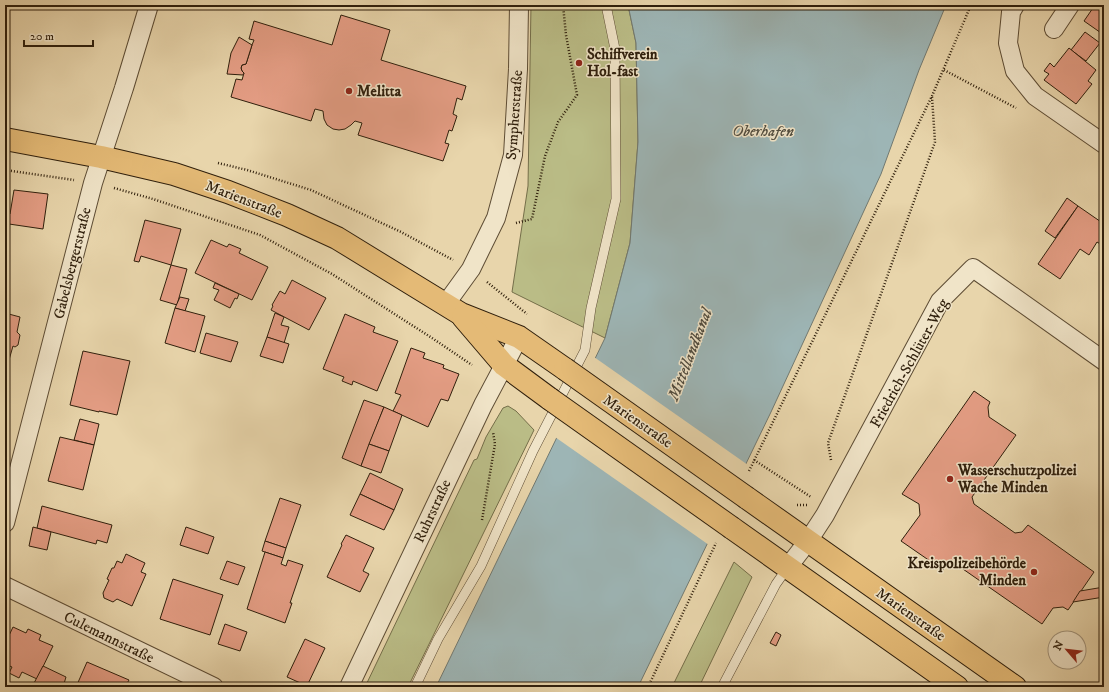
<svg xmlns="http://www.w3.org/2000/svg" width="1109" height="692" viewBox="0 0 1109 692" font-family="'IM FELL DW Pica',serif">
<rect width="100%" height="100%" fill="#e8d5ab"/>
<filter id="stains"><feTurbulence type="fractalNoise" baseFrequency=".005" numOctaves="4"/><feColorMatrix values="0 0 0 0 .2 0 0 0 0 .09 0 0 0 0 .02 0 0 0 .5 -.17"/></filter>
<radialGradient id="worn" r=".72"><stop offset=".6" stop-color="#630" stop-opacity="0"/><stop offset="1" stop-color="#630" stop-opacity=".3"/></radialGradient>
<!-- green -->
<g fill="#babc86" stroke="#746e49">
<polygon points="531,5 628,5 636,43 638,142 630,243 605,338 512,292 528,186"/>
<polygon points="508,406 516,411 534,430 408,687 365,687 474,460 477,459 486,437 503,408"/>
<polygon points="734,562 752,577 699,687 672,687"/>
</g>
<!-- water -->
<polygon fill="#9db5b5" stroke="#717971" points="628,5 946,5 919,70 881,174 771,412 638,687 436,687 605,338 630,243 638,142 636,43"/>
<!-- pier -->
<polygon fill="#e8d5ab" points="594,357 748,465 709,545 555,437"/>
<!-- building -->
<g fill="#e49d84" stroke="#2f1f0c">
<polygon points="408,5 424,5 422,9"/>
<polygon points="1095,5 1104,5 1104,35 1084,21"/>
<polygon points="341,15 390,30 381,60 466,86 462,100 457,98 453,114 457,116 452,131 449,130 445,143 449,144 443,161 358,135 362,123 355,121 351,125 345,129 339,130 333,129 327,125 324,119 323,111 315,109 311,121 231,97 236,79 242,80 244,73 242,71 241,68 242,65 246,64 252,45 254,40 249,39 254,21 332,45"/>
<polygon points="1085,32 1100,43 1086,61 1071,50"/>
<polygon points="239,37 252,45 246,64 242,65 241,68 242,71 244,73 243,75 227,74 231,53"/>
<polygon points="1069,48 1096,70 1088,81 1092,84 1076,104 1044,80 1049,74 1044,71 1050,63 1054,67"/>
<polygon points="14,190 48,194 43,229 9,224 8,231 5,231 5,214 10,214"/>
<polygon points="1067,198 1078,206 1055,238 1045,231"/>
<polygon points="1078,206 1104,224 1104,241 1102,245 1097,242 1089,255 1080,249 1060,279 1038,264"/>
<polygon points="145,220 181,229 171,265 141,256 139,262 134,261"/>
<polygon points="211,240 227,247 229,244 241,249 239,253 268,267 252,300 195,273"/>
<polygon points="171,265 187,269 177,305 160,300"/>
<polygon points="292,280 326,298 309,330 271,310 273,306 272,305 280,291 285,294"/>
<polygon points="215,283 239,294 237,299 235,298 230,308 214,300 219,290 213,288"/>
<polygon points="180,297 189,299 185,311 175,308"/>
<polygon points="175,308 205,316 195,352 165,343"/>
<polygon points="5,313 20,317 17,332 20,335 18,345 15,347 13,346 9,360 5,359"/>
<polygon points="275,313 284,317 281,325 289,327 284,343 267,337"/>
<polygon points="345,314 375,327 373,332 398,341 377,391 353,381 352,385 342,381 344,377 323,369"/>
<polygon points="206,333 238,342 231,362 200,353"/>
<polygon points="267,337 289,344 283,363 260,356"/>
<polygon points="411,348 425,353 423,358 444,365 443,368 459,374 448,401 441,399 428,427 393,411 401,395 395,393"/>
<polygon points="83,351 130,361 117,415 99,411 99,412 70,405"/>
<polygon points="974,391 990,402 988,407 989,417 1016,435 972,497 974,504 1015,533 1022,532 1028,525 1094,572 1068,610 1063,607 1053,608 1042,624 950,560 943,570 901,541 920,515 919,504 902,494"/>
<polygon points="364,400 384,407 361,466 342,458"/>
<polygon points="384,407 402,415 389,451 369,444"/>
<polygon points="80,419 99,424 94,445 74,440"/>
<polygon points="60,437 94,445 83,490 48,481"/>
<polygon points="369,444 389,451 381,473 361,466"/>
<polygon points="370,473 403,489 394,510 360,494"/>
<polygon points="360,494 394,510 384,530 350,515"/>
<polygon points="280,498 301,505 286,548 265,541"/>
<polygon points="42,506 112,525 107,543 97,540 96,544 37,528"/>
<polygon points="33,527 51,532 47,550 29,546"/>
<polygon points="186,527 214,537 208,554 180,545"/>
<polygon points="346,535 374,548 363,571 369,574 360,592 327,577 342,545 341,544"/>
<polygon points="265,541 286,548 283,558 262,551"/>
<polygon points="265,552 283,558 281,564 286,566 288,560 303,565 290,603 292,603 285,623 247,609"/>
<polygon points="126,554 145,563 141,572 146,574 132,606 117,599 113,602 104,598 103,593 109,580 107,579 112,568 114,568 117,561 122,563"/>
<polygon points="227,561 245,567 238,585 220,579"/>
<polygon points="173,579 223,595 210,635 160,619"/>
<polygon points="1104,587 1104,597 1073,602 1080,591"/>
<polygon points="225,624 247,632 240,651 218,644"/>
<polygon points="13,627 26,633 28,629 41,635 39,640 53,646 37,679 22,672 19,678 9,673 12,667 5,664 5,644"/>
<polygon points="776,632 781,635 776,646 770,643"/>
<polygon points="305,639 325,648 307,686 287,677"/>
<polygon points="87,662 129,680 125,687 76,687"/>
<polygon points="43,666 66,677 63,687 39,687 33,685"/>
</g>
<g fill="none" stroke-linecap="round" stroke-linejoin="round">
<defs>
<g id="service">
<polyline points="415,687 438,639 481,566 533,451 585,350 591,308 616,199 615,49 606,5"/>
<polyline points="722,687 776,584 788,567"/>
</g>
<g id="minor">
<polyline points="1015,5 1011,12 1008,43 1015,71 1035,96 1104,144"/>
<polyline points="1054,29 1070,5"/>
<polyline points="445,305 471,269 496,218 513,155 518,69 519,5"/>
<polyline points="5,523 93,183 124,88 149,5"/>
<polyline points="788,567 808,541 825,515 940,301 973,268 1104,361"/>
<polyline points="5,586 214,687"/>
<polyline points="349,687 483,405 519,337"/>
</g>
<g id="primary">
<polyline points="5,139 101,157 174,174 228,192 287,215 337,238 461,314 519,337 565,369"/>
<polyline points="463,317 504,365 550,399"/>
<polyline points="747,498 1015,687"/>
<polyline points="732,528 957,687"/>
</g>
</defs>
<!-- service casing -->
<use href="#service" stroke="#5d4c34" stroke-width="10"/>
<!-- minor casing -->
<use href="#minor" stroke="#5d4c34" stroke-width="20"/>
<!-- primary casing -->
<use href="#primary" stroke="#2f1f0c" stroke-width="24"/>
<!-- path -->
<g stroke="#2f1f0c" stroke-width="2.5" stroke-dasharray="1 2" stroke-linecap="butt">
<polyline points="944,70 1016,108"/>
<polyline points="218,163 247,170 311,190 401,232 453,260"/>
<polyline points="5,170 74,180"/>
<polyline points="114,188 153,199 260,235 332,274 432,338 472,365"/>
<polyline points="516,223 532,219 545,156 558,122 577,95 566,35 563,5"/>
<polyline points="487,282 527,314"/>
<polyline points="754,460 811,497"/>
<polyline points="831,460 828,443 935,142 932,97"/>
<polyline points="749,471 932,96 971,5"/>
<polyline points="797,505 808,505"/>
<polyline points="482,520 495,444 493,432"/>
<polyline points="648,687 716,543"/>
</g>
<!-- service -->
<use href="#service" stroke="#f0e4c8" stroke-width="9"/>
<!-- minor -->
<use href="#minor" stroke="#f0e4c8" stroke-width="18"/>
<!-- primary -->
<use href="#primary" stroke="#e4ba76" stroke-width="22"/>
<defs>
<g id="primary-bridge">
<polyline points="565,369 747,498"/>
<polyline points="550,399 732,528"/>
</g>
</defs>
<!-- primary-bridge casing -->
<use href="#primary-bridge" stroke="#2f1f0c" stroke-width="24" stroke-linecap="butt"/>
<!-- primary-bridge -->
<use href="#primary-bridge" stroke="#e4ba76" stroke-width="22"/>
</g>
<!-- markers -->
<g fill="#8f2418" stroke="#f0e4c8" stroke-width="1.5">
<circle cx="579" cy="63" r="4"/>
<circle cx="349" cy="91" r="4"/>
<circle cx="950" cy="479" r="4"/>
<circle cx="1034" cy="572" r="4"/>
</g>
<g text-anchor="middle" stroke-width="3" stroke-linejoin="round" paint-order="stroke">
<!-- poi labels -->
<g font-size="15" font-weight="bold" fill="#2f1f0c" stroke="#f0e4c8" text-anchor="start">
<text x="587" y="59">Schiffverein<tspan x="587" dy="17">Hol-fast</tspan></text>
<text x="357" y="96">Melitta</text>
<text x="958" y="475">Wasserschutzpolizei<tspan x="958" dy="17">Wache Minden</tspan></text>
<text x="1026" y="568" text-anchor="end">Kreispolizeibehörde<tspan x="1026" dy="17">Minden</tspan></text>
</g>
<!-- street labels -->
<g font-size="15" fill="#2f1f0c" stroke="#f0e4c8">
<text transform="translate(514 115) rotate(-86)" y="5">Sympherstraße</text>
<text transform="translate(244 199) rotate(21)" y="5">Marienstraße</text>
<text transform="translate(72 263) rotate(-76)" y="5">Gabelsbergerstraße</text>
<text transform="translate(909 363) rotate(-61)" y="5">Friedrich-Schlüter-Weg</text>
<text transform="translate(638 421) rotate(35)" y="5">Marienstraße</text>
<text transform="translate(432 511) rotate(-65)" y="5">Ruhrstraße</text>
<text transform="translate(911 614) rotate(35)" y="5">Marienstraße</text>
<text transform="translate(109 637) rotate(26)" y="5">Culemannstraße</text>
</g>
<!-- water labels -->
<g font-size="16" font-style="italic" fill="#504c3f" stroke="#f0e4c8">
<text x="763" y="136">Oberhafen</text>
<text transform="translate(689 354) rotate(-69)" y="6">Mittellandkanal</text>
</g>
</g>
<!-- margin -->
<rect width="1109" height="692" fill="none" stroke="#e8d5ab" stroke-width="20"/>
<rect x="6" y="6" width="1097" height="680" fill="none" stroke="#2f1f0c" stroke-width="2"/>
<rect x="10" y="10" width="1089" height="672" fill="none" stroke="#2f1f0c"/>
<!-- north arrow -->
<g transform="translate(1067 650) rotate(298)"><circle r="19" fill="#f0e4c8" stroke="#a3957d"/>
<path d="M0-3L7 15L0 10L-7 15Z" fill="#8f2418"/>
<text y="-6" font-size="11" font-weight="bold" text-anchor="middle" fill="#2f1f0c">N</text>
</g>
<!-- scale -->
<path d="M24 40v6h69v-6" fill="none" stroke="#2f1f0c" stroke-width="2"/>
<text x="30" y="40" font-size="12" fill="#2f1f0c" stroke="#f0e4c8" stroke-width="3" paint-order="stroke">20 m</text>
<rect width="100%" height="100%" filter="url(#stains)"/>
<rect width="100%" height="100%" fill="url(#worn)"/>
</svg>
